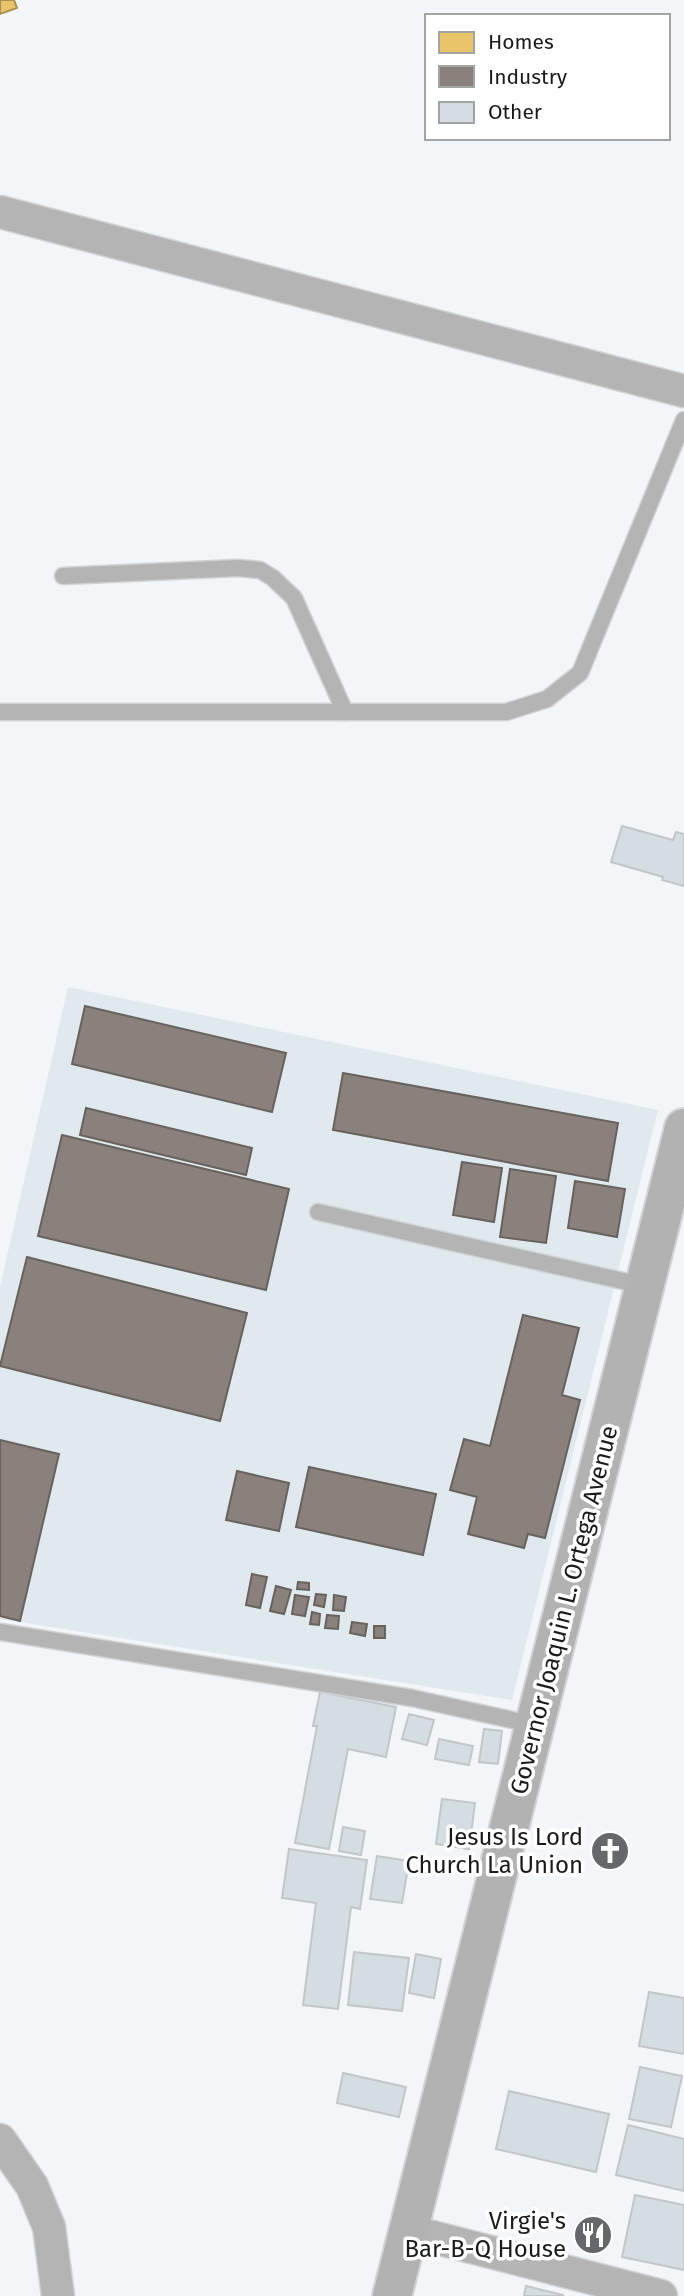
<svg xmlns="http://www.w3.org/2000/svg" width="684" height="2296" viewBox="0 0 684 2296" font-family="'Fira Sans',sans-serif">
<rect width="100%" height="100%" fill="#f3f6f8"/>
<!-- built -->
<polygon fill="#e0e9ee" points="68,987 658,1110 512,1700 0,1619 0,1287"/>
<!-- homes -->
<polygon fill="#e9c46a" stroke="#aa9153" stroke-width="2" points="0,0 14,0 17,8 0,14"/>
<!-- industry -->
<g fill="#8a817c" stroke="#68625f" stroke-width="2">
<polygon points="85,1006 286,1053 272,1112 72,1064"/>
<polygon points="343,1073 618,1123 608,1181 333,1130"/>
<polygon points="86,1108 252,1148 246,1175 80,1135"/>
<polygon points="62,1135 289,1189 266,1290 38,1236"/>
<polygon points="462,1162 502,1168 494,1222 453,1215"/>
<polygon points="510,1169 556,1176 546,1243 500,1237"/>
<polygon points="575,1181 625,1189 617,1237 568,1228"/>
<polygon points="27,1257 247,1313 220,1421 0,1366"/>
<polygon points="523,1315 579,1328 562,1395 580,1400 545,1538 528,1534 524,1548 468,1534 477,1497 450,1490 464,1439 490,1446"/>
<polygon points="0,1440 59,1454 20,1621 0,1616"/>
<polygon points="309,1467 436,1494 423,1555 296,1527"/>
<polygon points="237,1471 289,1483 279,1531 226,1520"/>
<polygon points="252,1574 267,1577 260,1608 246,1605"/>
<polygon points="298,1582 309,1583 309,1590 297,1589"/>
<polygon points="276,1586 291,1590 284,1614 270,1611"/>
<polygon points="316,1594 326,1595 324,1607 314,1605"/>
<polygon points="295,1595 309,1597 305,1616 292,1614"/>
<polygon points="334,1595 346,1597 344,1611 333,1610"/>
<polygon points="312,1612 320,1614 319,1625 310,1624"/>
<polygon points="327,1615 339,1616 338,1629 325,1628"/>
<polygon points="352,1622 367,1624 365,1636 350,1633"/>
<rect x="374" y="1626" width="11" height="12"/>
</g>
<!-- building -->
<g fill="#d4dee2" stroke="#c3c6c7" stroke-width="2">
<polygon points="622,826 673,840 676,832 684,834 684,886 662,880 663,877 611,862"/>
<polygon points="320,1692 396,1707 386,1757 348,1749 329,1849 295,1843 317,1726 313,1726"/>
<polygon points="409,1714 434,1720 427,1745 402,1739"/>
<polygon points="484,1729 502,1731 498,1764 479,1762"/>
<polygon points="439,1739 473,1746 469,1765 435,1759"/>
<polygon points="442,1799 475,1803 469,1849 436,1844"/>
<polygon points="343,1827 365,1831 361,1855 339,1851"/>
<polygon points="289,1849 367,1860 360,1909 351,1907 338,2009 303,2005 316,1903 282,1898"/>
<polygon points="377,1856 409,1861 402,1903 370,1899"/>
<polygon points="354,1952 409,1958 402,2011 348,2005"/>
<polygon points="416,1954 441,1959 434,1998 409,1993"/>
<polygon points="649,1992 684,1998 684,2054 639,2046"/>
<polygon points="640,2067 682,2076 671,2127 629,2119"/>
<polygon points="343,2073 406,2087 399,2117 337,2103"/>
<polygon points="509,2091 609,2114 596,2172 496,2149"/>
<polygon points="628,2125 684,2139 684,2191 616,2175"/>
<polygon points="635,2195 684,2205 684,2270 622,2257"/>
<polygon points="526,2286 563,2295 563,2296 524,2296"/>
</g>
<g fill="none" stroke-linecap="round" stroke-linejoin="round">
<defs>
<g id="lane">
<polyline points="63,576 238,568 260,570 273,578 294,598 345,712"/>
<polyline points="0,712 506,712 547,699 580,673 684,420"/>
<polyline points="318,1212 645,1286"/>
<polyline points="0,1632 412,1698 535,1725"/>
</g>
<g id="street">
<polyline points="0,212 684,391"/>
<polyline points="0,2140 32,2186 49,2227 58,2296"/>
<polyline points="409,2231 661,2296"/>
</g>
<polyline id="secondary" points="392,2296 684,1128"/>
</defs>
<!-- lane casing -->
<use href="#lane" stroke="#d1d3d4" stroke-width="19"/>
<!-- street casing -->
<use href="#street" stroke="#d1d3d4" stroke-width="35"/>
<!-- secondary casing -->
<use href="#secondary" stroke="#d1d3d4" stroke-width="42"/>
<!-- lane -->
<use href="#lane" stroke="#b3b4b3" stroke-width="16"/>
<!-- street -->
<use href="#street" stroke="#b3b4b3" stroke-width="32"/>
<!-- secondary -->
<use href="#secondary" stroke="#b2b2b3" stroke-width="38"/>
</g>
<!-- icons -->
<defs>
<symbol id="church-disc" viewBox="-11 -11 22 22"><circle r="9.5" fill="#656869" stroke="#fff"/><path d="M-1.2-6h2.4v3.5h3.3v2.4h-3.3V6h-2.4V-.1h-3.3v-2.4h3.3Z" fill="#fff"/></symbol>
<symbol id="restaurant-disc" viewBox="-11 -11 22 22"><circle r="9.5" fill="#656869" stroke="#fff"/><path d="M-5-6h1v4h1v-4h1v4h1v-4h1v5L-1.5 .5V6h-2V.5L-5-1ZM5-6V6H3V1.5H1.5Q1.5-4 5-6Z" fill="#fff"/></symbol>
</defs>
<g fill-rule="evenodd">
<use href="#church-disc" x="588" y="1829" width="44" height="44"/>
<use href="#restaurant-disc" x="571" y="2213" width="44" height="44"/>
</g>
<g text-anchor="middle" stroke-width="7" stroke-linejoin="round" paint-order="stroke">
<!-- street labels -->
<g font-size="24" fill="#181b1c" stroke="#fff">
<text transform="translate(564 1610) rotate(-76)" y="8">Governor Joaquin L. Ortega Avenue</text>
</g>
<!-- poi labels -->
<g font-size="24" fill="#181b1c" stroke="#fff" text-anchor="end">
<text x="583" y="1845">Jesus Is Lord<tspan x="583" dy="28">Church La Union</tspan></text>
<text x="566" y="2229">Virgie's<tspan x="566" dy="28">Bar-B-Q House</tspan></text>
</g>
</g>
<!-- legend -->
<rect x="425" y="14" width="245" height="126" fill="#ffffff" stroke="#a3a4a4" stroke-width="2"/>
<rect x="439" y="32" width="35" height="21" fill="#e9c46a" stroke="#a3a4a4" stroke-width="2"/>
<text x="488" y="49" font-size="21" fill="#181b1c">Homes</text>
<rect x="439" y="66" width="35" height="21" fill="#8a817c" stroke="#a3a4a4" stroke-width="2"/>
<text x="488" y="84" font-size="21" fill="#181b1c">Industry</text>
<rect x="439" y="102" width="35" height="21" fill="#d4dee2" stroke="#a3a4a4" stroke-width="2"/>
<text x="488" y="119" font-size="21" fill="#181b1c">Other</text>
</svg>
